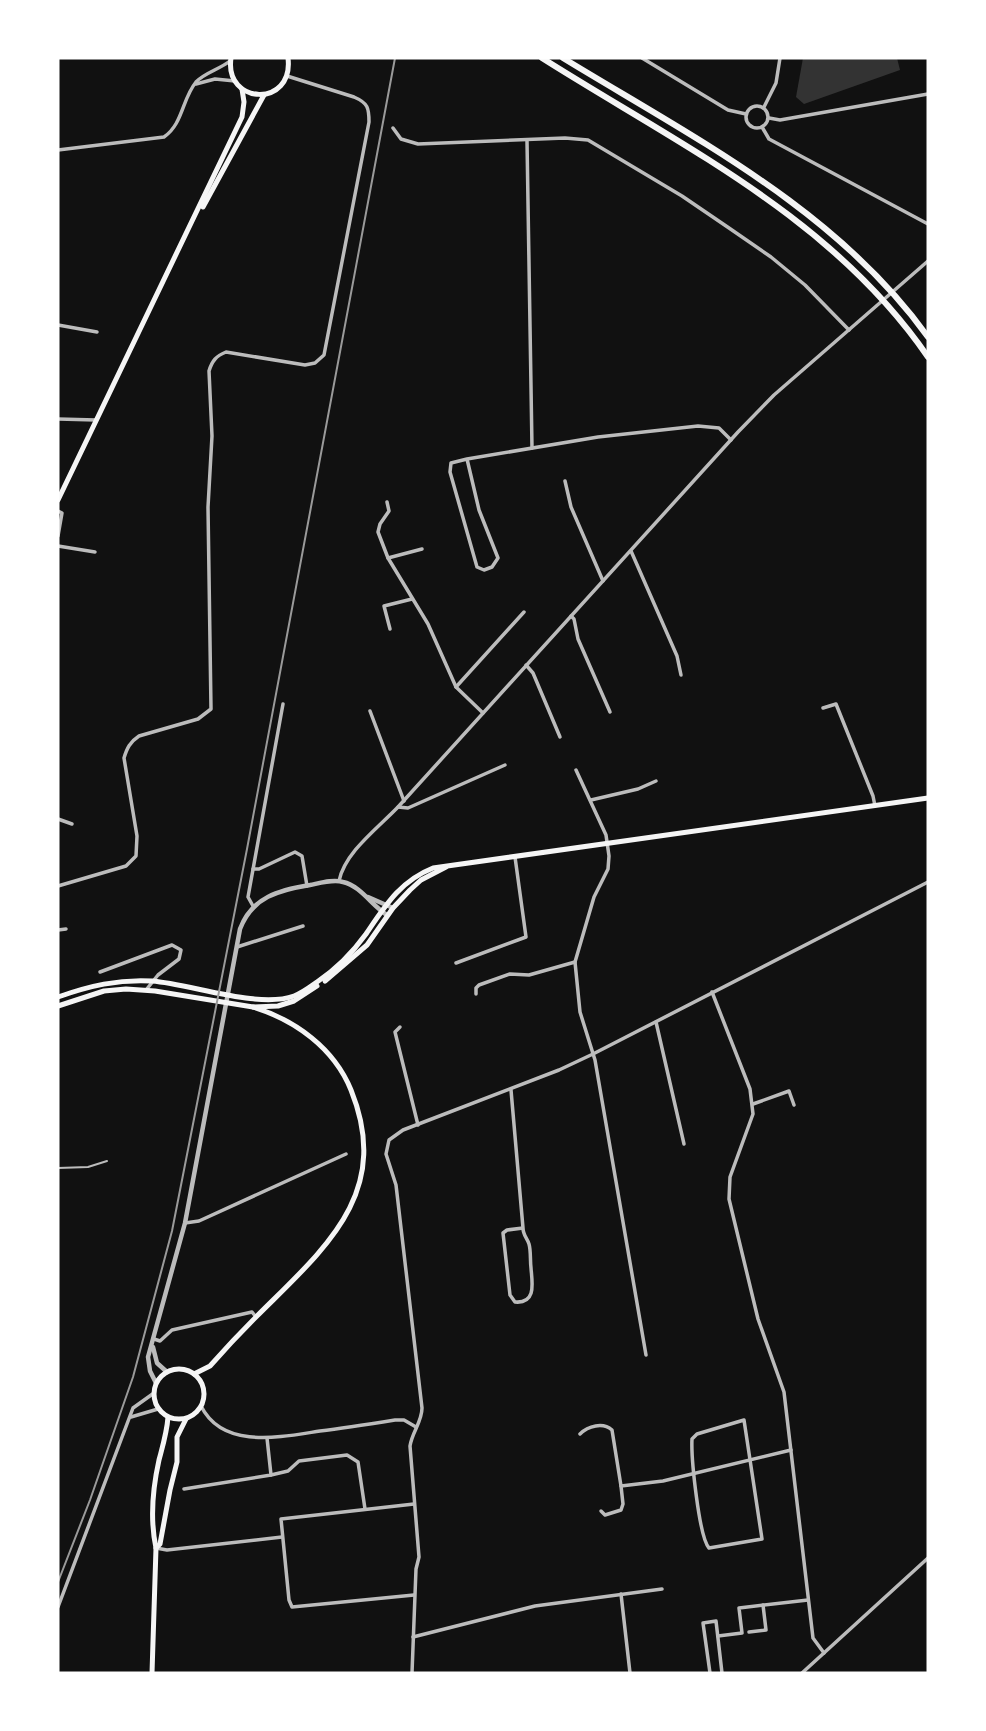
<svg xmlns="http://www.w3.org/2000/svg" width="986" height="1731" viewBox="0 0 986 1731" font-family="'Alegreya Sans',sans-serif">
<rect width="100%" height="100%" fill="#111"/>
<!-- water -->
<polygon fill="#333" points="803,58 897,58 900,70 804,104 796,97"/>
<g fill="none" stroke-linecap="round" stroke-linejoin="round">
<!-- service -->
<polyline stroke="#bcbcbc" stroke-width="2" points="58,1168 88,1167 107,1161"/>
<!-- minor -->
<g stroke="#bcbcbc" stroke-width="3.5">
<polyline points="642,58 728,110 746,114"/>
<polyline points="196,84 215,79 235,81"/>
<circle cx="757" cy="117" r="11"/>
<polyline points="764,107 776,83 780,58"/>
<polyline points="769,118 780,120 928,94"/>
<polyline points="762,127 769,139 928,224"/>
<polyline points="393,128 401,139 418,144 565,138 588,140 682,196 729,228 771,257 805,285 849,330"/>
<polyline points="527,141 532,448"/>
<path d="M58 150 164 137C183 124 182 99 196 82 204 73 220 69 230 61"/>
<polyline points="58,325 97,332"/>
<polyline points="58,419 96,420"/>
<polyline points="467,459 479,510 498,558 492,567 484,570 477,567 450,472 451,463 467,459 598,437 698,426 719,428 731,440"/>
<polyline points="565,481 571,507 603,581"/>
<polyline points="387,502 389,511 380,524 378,532 388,558 428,624 456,687 483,713"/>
<polyline points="58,511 62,513 58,536"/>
<polyline points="58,546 95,552"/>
<polyline points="631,551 677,656 681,675"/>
<polyline points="388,558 422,549"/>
<polyline points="571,616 574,619 578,639 610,712"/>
<polyline points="390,629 384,606 412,599"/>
<polyline points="526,665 533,673 560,737"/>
<polyline points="456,687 524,612"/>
<polyline points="823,708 836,704 873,796 875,806"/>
<polyline points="370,711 404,801"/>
<polyline points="576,770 606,835 609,856 608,869 594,897 575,962 580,1012 595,1060 646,1355"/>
<polyline points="591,800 638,789 656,781"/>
<polyline points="398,807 408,808 505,765"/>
<polyline points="58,819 72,824"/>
<polyline points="253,869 259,869 295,852 302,856 307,886"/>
<path d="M339 881C345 852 378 828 398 807L738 432 774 395 928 261"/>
<path d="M58 886 126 866 136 856 137 836 124 758C127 748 130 742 139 736L198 719 211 709 208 507 212 436 209 371C212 361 216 356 226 352L305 365 315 363 324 355 369 122C369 108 368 103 354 97L287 76"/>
<polyline points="253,906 248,897 283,704"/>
<polyline points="58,930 66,929"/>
<polyline points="237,947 303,926"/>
<polyline points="456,963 526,937 515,857"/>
<polyline points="100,972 172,945 181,950 179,959 158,975 146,990"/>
<polyline points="712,992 750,1089 753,1114 730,1177 729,1199 758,1319 784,1392 813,1638 824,1653"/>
<polyline points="476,994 476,988 479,985 510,974 529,975 575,962"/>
<polyline points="656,1022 684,1144"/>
<polyline points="400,1027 395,1032 418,1125"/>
<path d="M511 1090 523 1228C523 1235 527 1238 529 1244 531 1251 530 1260 531 1268 532 1282 537 1304 515 1302L510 1295 503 1233 507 1230 523 1228"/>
<polyline points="753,1104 789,1091 794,1105"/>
<polyline points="185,1223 199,1221 346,1154"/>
<polyline points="154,1339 160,1341 172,1330 252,1312 256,1317"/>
<path d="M201 1406C223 1450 281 1437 320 1431 345 1428 370 1424 395 1420H404L416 1427"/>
<polyline points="131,1417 158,1409"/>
<path d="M744 1420 762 1539 709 1548C699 1537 691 1458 692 1439L697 1434Z"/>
<path d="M580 1434C588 1426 603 1422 612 1430L621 1486 663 1481 791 1450"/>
<polyline points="271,1475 288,1471 299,1461 347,1455 358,1462 365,1509"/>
<polyline points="184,1489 271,1475 267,1438"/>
<polyline points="414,1504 281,1519 289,1600 292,1607 414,1595"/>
<polyline points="601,1511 605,1515 621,1510 623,1504 621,1486"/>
<polyline points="156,1548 167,1550 282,1537"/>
<polyline points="621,1594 630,1673"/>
<polyline points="58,1607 133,1408 154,1393"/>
<polyline points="749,1632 766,1630 763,1605"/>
<polyline points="718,1636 742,1633 739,1608 808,1600"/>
<polyline points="413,1637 535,1606 662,1589"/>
<path d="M412 1673 416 1569 419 1557 410 1446C412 1432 422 1422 422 1408L396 1185 386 1154 389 1140 403 1130 559 1070 593 1054 928 882"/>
<polyline points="710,1673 703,1623 716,1621 722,1673"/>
<polyline points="802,1673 928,1558"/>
</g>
<!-- tertiary -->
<g stroke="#bcbcbc" stroke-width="4.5">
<polyline points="368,897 393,908"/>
<polyline points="153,1347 157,1363 167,1372"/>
<path d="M156 1383 150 1371 148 1357 185 1223 240 929C252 897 279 890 310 885 320 883 333 879 343 882 361 886 372 906 387 915"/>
</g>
<!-- secondary -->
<g stroke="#f5f5f5" stroke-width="5">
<polyline points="325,981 367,945 393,908 410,890 421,880 446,867"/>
<path d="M58 997C89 986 118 979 152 981 191 984 258 1009 294 996 302 993 310 987 317 982 335 970 353 952 366 934 385 906 400 881 433 868L928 798"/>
<polyline points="58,1006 104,991 126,989 155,991 253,1007 278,1006 294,1001 317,986"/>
<circle cx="179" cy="1394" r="25"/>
<path d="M194 1374 210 1366C225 1349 241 1332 257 1316 324 1249 393 1194 351 1090 334 1048 295 1020 253 1007"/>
<polyline points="156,1548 160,1544 170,1490 177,1462 177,1437 186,1419"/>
<path d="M152 1673 156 1548C150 1520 153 1487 159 1460 163 1445 167 1432 168 1417"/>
</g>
<!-- primary -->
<g stroke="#f5f5f5" stroke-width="5">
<path d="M231 58C224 105 294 108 288 58"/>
<polyline points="203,207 264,95"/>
<polyline points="58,500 242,117 244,102 242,89"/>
</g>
<!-- motorway -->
<g stroke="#f5f5f5" stroke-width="6">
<path d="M542 58C681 146 832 217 928 357"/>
<path d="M563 58C694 138 837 210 928 337"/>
</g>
<!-- rail -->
<polyline stroke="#9a9a9a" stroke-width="2" points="58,1582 90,1500 133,1377 172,1231 247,849 395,58"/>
</g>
<!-- border -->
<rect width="986" height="1731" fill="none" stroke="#ffffff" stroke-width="119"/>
</svg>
